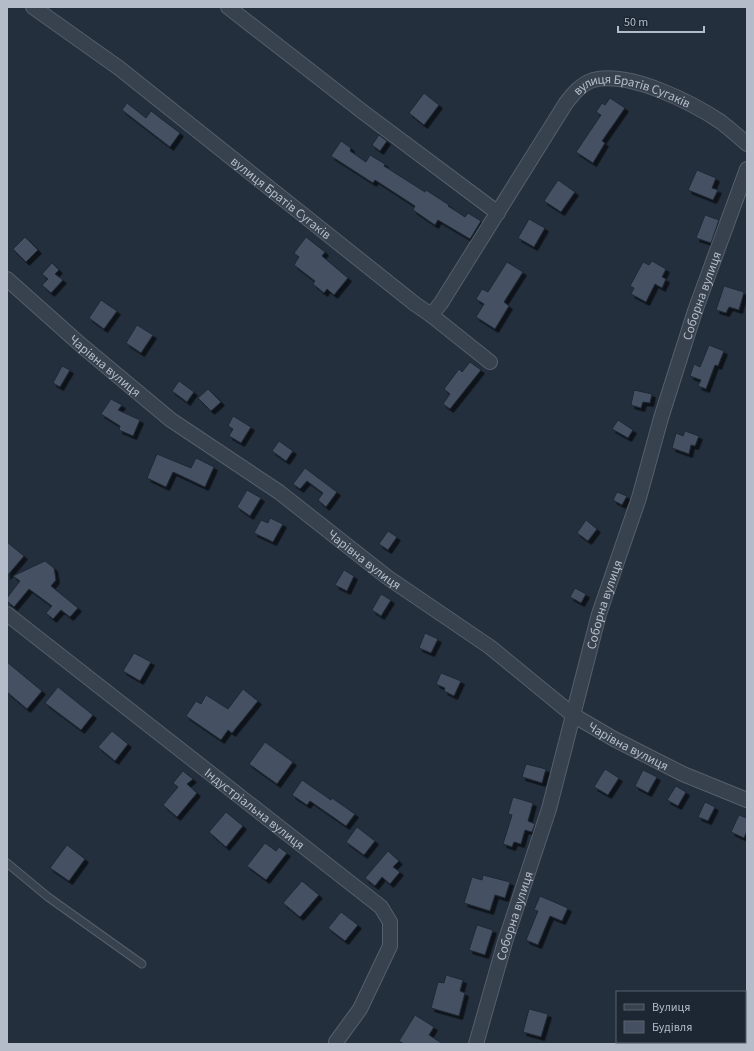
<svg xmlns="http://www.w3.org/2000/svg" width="754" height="1051" viewBox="0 0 754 1051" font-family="'Source Sans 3',sans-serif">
<defs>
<filter id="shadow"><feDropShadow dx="3.5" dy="3.5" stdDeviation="0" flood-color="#0009"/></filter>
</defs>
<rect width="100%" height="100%" fill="#242f3e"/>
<!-- building -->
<g fill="#455162" stroke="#1f2835" filter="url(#shadow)">
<polygon points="424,93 439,105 424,125 409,113"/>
<polygon points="610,98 625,108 602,141 605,143 593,163 576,152 601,115 596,112 602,103 605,105"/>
<polygon points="127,103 146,118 151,111 180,133 170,147 122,110"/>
<polygon points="379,135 387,141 380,151 372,145"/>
<polygon points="341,141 351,148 350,151 366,162 370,155 385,164 384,166 425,192 426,190 449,205 448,206 465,217 468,213 481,221 470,239 438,220 435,225 413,210 415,206 375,180 373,183 331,156"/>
<polygon points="697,170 716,178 712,188 718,190 713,200 688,190"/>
<polygon points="558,180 575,192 561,212 544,201"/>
<polygon points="705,215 719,220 711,243 696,238"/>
<polygon points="529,219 545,228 534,247 518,238"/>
<polygon points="25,237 38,250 26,262 13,249"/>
<polygon points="306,237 325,252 322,256 348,278 334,295 327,289 324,293 313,284 315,281 294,265 299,257 294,253"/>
<polygon points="652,261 666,269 662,277 666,279 662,288 655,284 646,302 631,294 634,288 630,286 643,262 649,265"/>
<polygon points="507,262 523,272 504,302 509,306 495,329 476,317 484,304 476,299 482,289 488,292"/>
<polygon points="52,263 59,270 55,274 63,280 51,293 42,285 48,279 42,274"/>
<polygon points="724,286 744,292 739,310 729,307 726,313 716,310"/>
<polygon points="101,300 117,311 104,329 89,318"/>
<polygon points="137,325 153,335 141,353 126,343"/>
<polygon points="709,345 724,351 718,366 715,365 706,389 698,386 701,380 690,376 694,364 700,367"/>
<polygon points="470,362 481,370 450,409 443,404 450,394 444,389 459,369 462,372"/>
<polygon points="62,366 70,370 60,387 53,383"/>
<polygon points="179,381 194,392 187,402 172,391"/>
<polygon points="208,389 221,402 211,411 198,398"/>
<polygon points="634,390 652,394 650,403 643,402 641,408 631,405"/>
<polygon points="111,399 122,405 118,410 140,420 133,436 119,430 120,426 101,414"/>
<polygon points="233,416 251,427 241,443 229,436 233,429 228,426"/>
<polygon points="618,420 633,430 628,438 612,429"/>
<polygon points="685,431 699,436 695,446 691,445 689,454 672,448 676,433 683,436"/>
<polygon points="279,441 293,451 286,461 272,451"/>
<polygon points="157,454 191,468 196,458 214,467 205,487 173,472 166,487 147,478"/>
<polygon points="305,468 337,492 326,507 318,500 323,493 307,481 300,489 293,484"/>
<polygon points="247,490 261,498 250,516 237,507"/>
<polygon points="617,492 627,496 622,505 613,500"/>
<polygon points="270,518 283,524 273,542 254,533 261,520 268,523"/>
<polygon points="586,520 597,529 588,541 577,533"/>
<polygon points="388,531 397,537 388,550 379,544"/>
<polygon points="7,542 24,556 7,576"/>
<polygon points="45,561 54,568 56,580 51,586 78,608 70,617 61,610 53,619 46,613 52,606 29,589 14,607 7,601 7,598 20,581 13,576"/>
<polygon points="344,570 354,576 347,591 335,585"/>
<polygon points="575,588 586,594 581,603 570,597"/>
<polygon points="381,594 391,600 381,616 372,610"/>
<polygon points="425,633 438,639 431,653 419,648"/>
<polygon points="134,653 151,662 140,681 123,671"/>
<polygon points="7,662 42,691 27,709 7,692"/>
<polygon points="441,673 461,681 454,696 444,691 445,688 436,684"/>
<polygon points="58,687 93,715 81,730 45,703"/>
<polygon points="243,689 258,701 232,733 228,730 221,740 186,716 196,701 201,704 206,695 228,709"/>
<polygon points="112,731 128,744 115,761 98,747"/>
<polygon points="265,742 293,762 277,784 249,764"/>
<polygon points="526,764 546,769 542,783 522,777"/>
<polygon points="605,769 619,778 608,795 594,787"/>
<polygon points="643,770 657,777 648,793 635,786"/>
<polygon points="183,771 193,779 187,784 197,793 177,817 163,805 178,787 173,783"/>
<polygon points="302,780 331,800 332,798 355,814 346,826 310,801 307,805 292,795"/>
<polygon points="676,786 686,792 678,806 667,800"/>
<polygon points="513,797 533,803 528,821 535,824 532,832 525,830 521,844 514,842 512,847 503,844 512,815 508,814"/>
<polygon points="705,802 715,807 708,821 698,817"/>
<polygon points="226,812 243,826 226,847 209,832"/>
<polygon points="739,815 747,818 747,831 744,838 731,832"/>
<polygon points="357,827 375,841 364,855 346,842"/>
<polygon points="265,843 276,851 279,847 287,853 266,880 247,866"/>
<polygon points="67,845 85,859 69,881 50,868"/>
<polygon points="388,851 399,861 393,867 400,872 390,884 382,877 375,886 365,878"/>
<polygon points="483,875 510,882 505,898 495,895 490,911 464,903 472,877 482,880"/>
<polygon points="302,881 319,895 300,917 283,903"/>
<polygon points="540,896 568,908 562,921 550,916 538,945 526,940 538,911 534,910"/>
<polygon points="341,912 358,925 345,941 328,928"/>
<polygon points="477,925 493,930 485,955 469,950"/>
<polygon points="446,975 463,980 460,991 465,993 459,1016 431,1008 438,982 444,983"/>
<polygon points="529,1009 548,1014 541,1037 523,1032"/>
<polygon points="415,1015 434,1027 429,1035 443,1044 404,1044 399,1041"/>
</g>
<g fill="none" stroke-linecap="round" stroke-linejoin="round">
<defs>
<polyline id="service" points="7,863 48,897 142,964"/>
<g id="minor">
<path id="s1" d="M33 7 119 68 415 304 431 315 490 362"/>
<polyline points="228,7 363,112 498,213"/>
<path id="s2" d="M7 279 81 345 171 420 279 492 387 577 490 647 573 715 614 739 683 774 747 800"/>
<path id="s3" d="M431 315 441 303 566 103C573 94 581 84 593 80 630 71 691 102 721 122 730 129 738 136 747 144"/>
<path id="s4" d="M7 614 381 907 390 922V946L360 1009 336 1042V1044"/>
<path id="s5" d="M476 1044 505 942 549 809 599 614 639 498 661 418 695 311 747 169"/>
</g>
</defs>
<!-- service casing -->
<use href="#service" stroke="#565f6c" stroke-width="9"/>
<!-- minor casing -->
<use href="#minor" stroke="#565f6c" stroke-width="16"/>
<!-- service -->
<use href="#service" stroke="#38414e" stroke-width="7"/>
<!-- minor -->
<use href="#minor" stroke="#38414e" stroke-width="14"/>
</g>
<g text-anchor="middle" stroke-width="3" stroke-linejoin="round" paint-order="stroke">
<!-- street labels -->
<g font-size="13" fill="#b4bcc9" stroke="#1d2633">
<text dy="5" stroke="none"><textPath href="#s3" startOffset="327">вулиця Братів Сугаків</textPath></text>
<text dy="5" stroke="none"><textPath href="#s1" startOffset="313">вулиця Братів Сугаків</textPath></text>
<text dy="5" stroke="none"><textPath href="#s5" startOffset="782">Соборна вулиця</textPath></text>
<text dy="5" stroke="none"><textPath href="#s2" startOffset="131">Чарівна вулиця</textPath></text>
<text dy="5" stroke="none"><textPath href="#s2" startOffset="455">Чарівна вулиця</textPath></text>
<text dy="5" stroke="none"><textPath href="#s5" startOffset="458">Соборна вулиця</textPath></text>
<text dy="5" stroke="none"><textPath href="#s2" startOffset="779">Чарівна вулиця</textPath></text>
<text dy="5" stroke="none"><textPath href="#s4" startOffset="315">Індустріальна вулиця</textPath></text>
<text dy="5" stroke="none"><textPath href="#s5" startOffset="134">Соборна вулиця</textPath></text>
</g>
</g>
<!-- border -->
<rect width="754" height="1051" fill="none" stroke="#b4bcc9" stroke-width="16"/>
<!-- legend -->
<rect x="616" y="991" width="130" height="52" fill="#1d2633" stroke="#59626f"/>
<rect x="624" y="1004" width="20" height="6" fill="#38414e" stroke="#59626f"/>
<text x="652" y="1011" font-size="12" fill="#b4bcc9">Вулиця</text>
<rect x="624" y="1021" width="20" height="12" fill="#455162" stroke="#59626f"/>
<text x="652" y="1031" font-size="12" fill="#b4bcc9">Будівля</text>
<!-- scale -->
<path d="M618 26v6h86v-6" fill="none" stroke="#b4bcc9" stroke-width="2"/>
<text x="624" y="26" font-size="12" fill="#b4bcc9" stroke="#1d2633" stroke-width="3" paint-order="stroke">50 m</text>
</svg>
